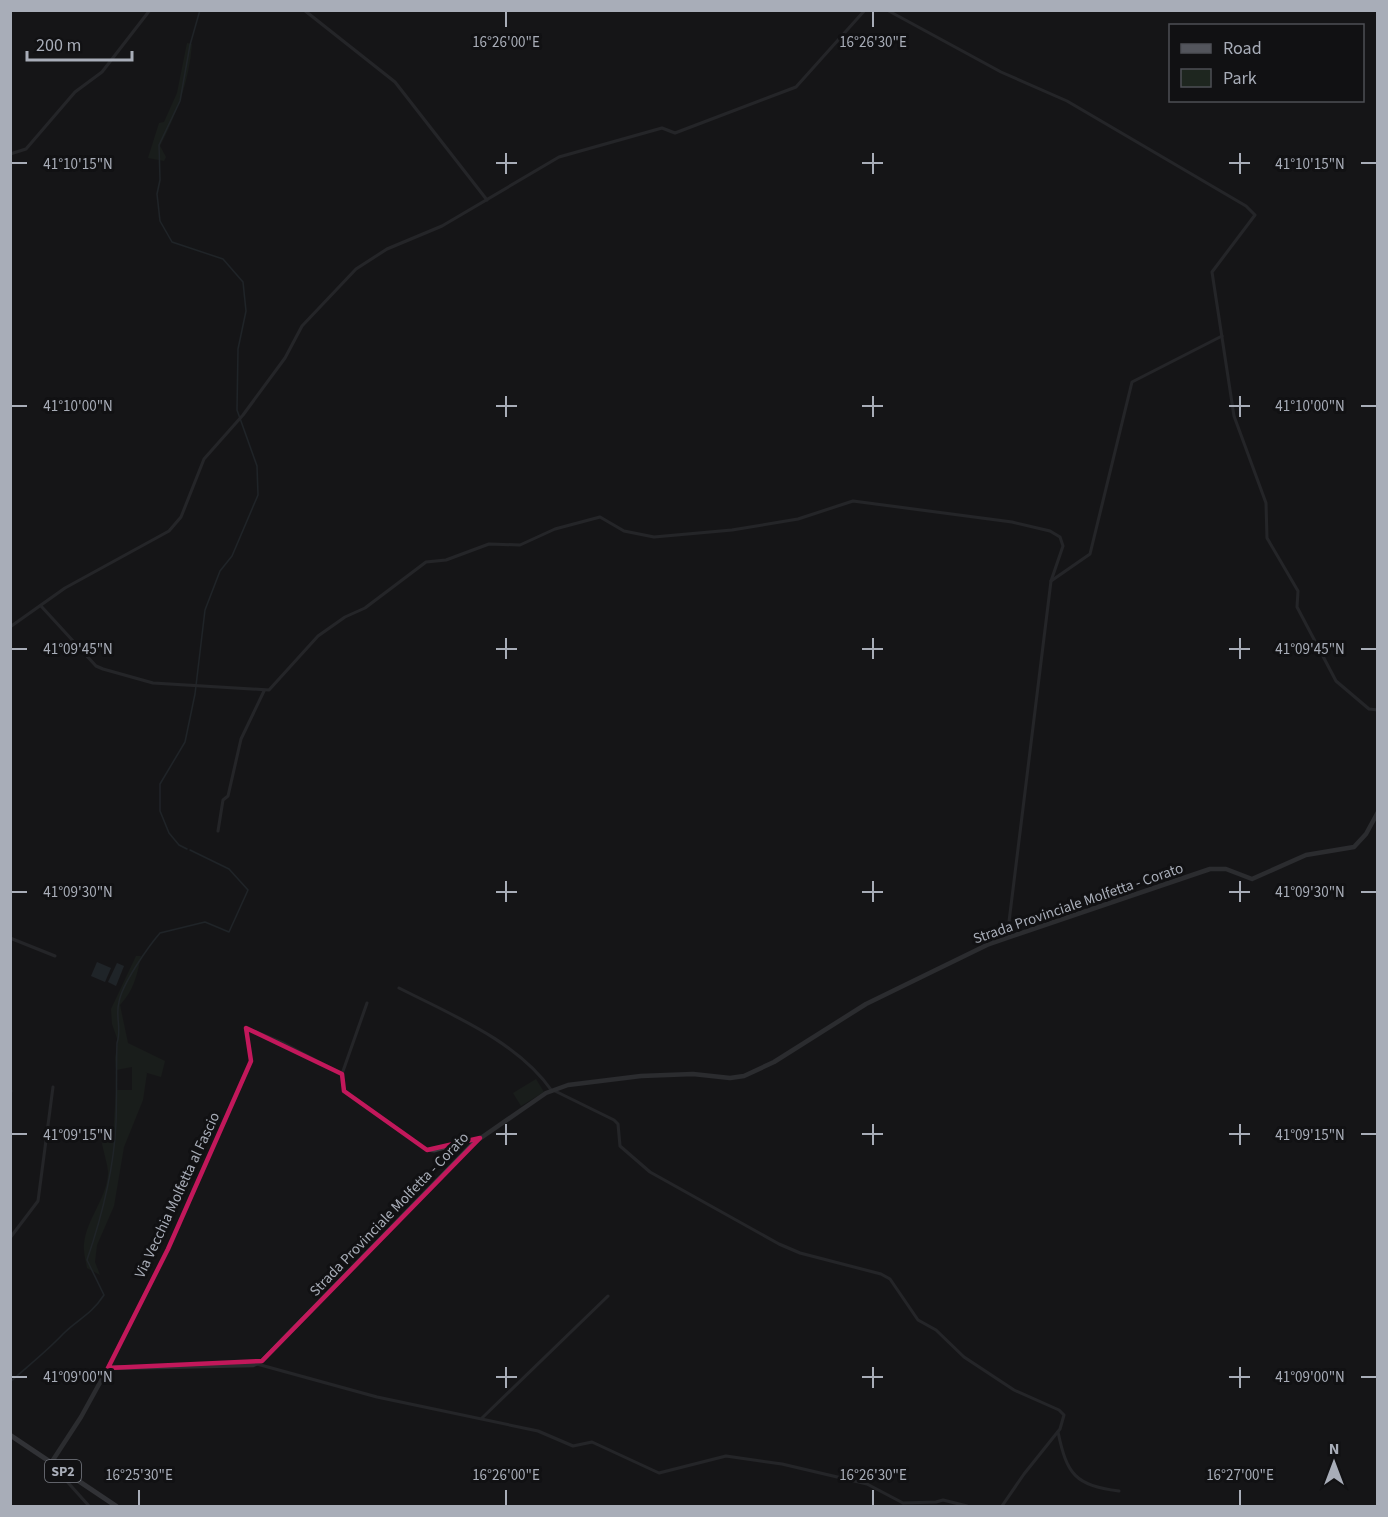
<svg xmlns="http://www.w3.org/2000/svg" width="1388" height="1517" viewBox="0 0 1388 1517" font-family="'Source Sans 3',sans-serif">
<rect width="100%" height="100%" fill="#161618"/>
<!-- green -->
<g fill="#1e261f">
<path d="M187 43 192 44C189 82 177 113 160 146L166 157 164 161 148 158 159 123 164 122 177 93Z"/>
<path d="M136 956H141C137 975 134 990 120 1005L128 1043 165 1061 161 1077 144 1072 147 1073 143 1100 124 1147 114 1206 97 1245 95 1262 100 1275 87 1268C86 1261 83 1251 84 1244 87 1218 106 1200 108 1174 109 1168 102 1147 101 1138L113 1137 116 1090H132V1067L116 1070 115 1058 118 1041 112 1024 111 1009Z"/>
<polygon points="536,1079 544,1092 521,1106 513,1093"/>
</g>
<!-- water -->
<g fill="#2c353c">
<polygon points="97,962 111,968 105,982 91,976"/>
<polygon points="117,963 124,966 116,986 108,982"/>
</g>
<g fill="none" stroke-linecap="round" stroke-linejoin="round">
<!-- stream -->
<g stroke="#2c353c" stroke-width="1.5">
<polyline points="187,849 179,845 169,833 160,811 160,784 185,742 195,694 205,610 220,571 232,556 258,495 257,466 237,410 238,349 246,311 243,282 223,259 172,242 160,221 157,194 160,180 159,145 180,101 190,45 200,10"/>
<path d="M10 1382C28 1366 47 1351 63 1334 79 1318 90 1316 104 1295L87 1260C102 1216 114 1169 116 1123 117 1096 116 1070 117 1043 122 1029 115 1016 119 1002 122 984 148 947 160 933L205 922 229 932 248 890 229 869 190 850"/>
</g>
<!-- street -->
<g stroke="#37383d" stroke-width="3">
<polyline points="304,10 395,82 487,200"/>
<polyline points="887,10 1001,72 1067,101 1246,206 1255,215 1212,272 1234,416 1266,503 1267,538 1298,591 1297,607 1336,681 1369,709 1378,710"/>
<polyline points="10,154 26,149 75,92 102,72 150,10"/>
<polyline points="1051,581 1090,554 1132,382 1222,336"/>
<polyline points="41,606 96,666 103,669 153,683 269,690 318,636 345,617 365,608 426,562 446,560 489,544 520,545 555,529 600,517 624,531 654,537 732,530 798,519 853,501 1012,522 1050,531 1060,537 1063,546 1051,581 1007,938"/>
<polyline points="10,627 65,588 169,531 181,517 204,459 243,415 285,358 302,326 356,269 387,249 442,226 559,157 662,128 675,133 796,87 865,10"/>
<polyline points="218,831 223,800 228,796 241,739 264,691"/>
<polyline points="10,938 55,956"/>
<path d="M399 988C452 1015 517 1041 552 1091"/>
<polyline points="246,1028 283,1043 342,1074 344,1091 427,1150 434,1151 477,1139"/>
<polyline points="342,1074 367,1003"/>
<polyline points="10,1091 11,1091"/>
<polyline points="555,1091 614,1120 618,1124 620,1146 650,1172 779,1244 800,1253 881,1274 890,1279 918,1320 936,1330 964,1357 1014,1390 1059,1410 1064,1415 1060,1429 1024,1474 1002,1506"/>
<polyline points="10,1238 38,1201 53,1087"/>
<polyline points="257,1364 377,1397 538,1431 573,1446 592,1442 659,1473 726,1456 782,1464 867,1484 903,1503 936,1502 943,1500 967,1506"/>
<polyline points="108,1367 168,1249 251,1061 246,1028"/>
<polyline points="482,1418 608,1296"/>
<path d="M1058 1432C1067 1475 1075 1485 1119 1491"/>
<polyline points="54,1467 89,1506"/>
</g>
<!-- secondary -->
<polyline stroke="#45474d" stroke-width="4.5" points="51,1463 81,1417 108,1368 253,1365 262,1361 475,1142 546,1093 568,1085 641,1076 693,1074 730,1078 744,1076 774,1062 866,1004 989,944 1210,869 1226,869 1252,879 1306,855 1354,847 1366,834 1378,812"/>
<!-- primary -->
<polyline stroke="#53555c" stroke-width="5" points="10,1435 116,1506"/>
</g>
<!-- marked area -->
<path d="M0 0H1388V1517H0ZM246 1028 342 1074 344 1091 427 1150 480 1138 262 1361 108 1368 168 1249 251 1061Z" fill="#161618" fill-opacity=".55" fill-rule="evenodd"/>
<path fill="none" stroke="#c2185b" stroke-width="4.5" stroke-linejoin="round" d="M246 1028 342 1074 344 1091 427 1150 480 1138 262 1361 108 1368 168 1249 251 1061Z"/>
<!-- ticks -->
<path fill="none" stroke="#a8adb8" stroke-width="2" d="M506 12V27M873 12V27M506 153V174M873 153V174M1240 153V174M12 163H27M496 163H517M862 163H883M1229 163H1250M1361 163H1376M506 396V417M873 396V417M1240 396V417M12 406H27M496 406H517M862 406H883M1229 406H1250M1361 406H1376M506 638V659M873 638V659M1240 638V659M12 649H27M496 649H517M862 649H883M1229 649H1250M1361 649H1376M506 881V902M873 881V902M1240 881V902M12 892H27M496 892H517M862 892H883M1229 892H1250M1361 892H1376M506 1124V1145M873 1124V1145M1240 1124V1145M12 1134H27M496 1134H517M862 1134H883M1229 1134H1250M1361 1134H1376M506 1367V1388M873 1367V1388M1240 1367V1388M12 1377H27M496 1377H517M862 1377H883M1229 1377H1250M1361 1377H1376M139 1490V1505M506 1490V1505M873 1490V1505M1240 1490V1505"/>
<g text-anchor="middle" stroke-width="6" stroke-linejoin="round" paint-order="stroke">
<!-- shield labels -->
<rect fill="#111113" stroke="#7b7e86" stroke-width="1.5" x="45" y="1460" width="36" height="22" rx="4.5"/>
<g font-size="14" font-weight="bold" fill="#a8adb8">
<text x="63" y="1476">SP2</text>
</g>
<!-- street labels -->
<g font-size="15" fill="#a8adb8" stroke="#111113">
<text transform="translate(1078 903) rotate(-19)" y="5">Strada Provinciale Molfetta - Corato</text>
<text transform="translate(177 1195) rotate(-65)" y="5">Via Vecchia Molfetta al Fascio</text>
<text transform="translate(389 1214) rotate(-46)" y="5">Strada Provinciale Molfetta - Corato</text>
</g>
</g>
<g font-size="15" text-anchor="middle" fill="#a8adb8" stroke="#111113" stroke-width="6" stroke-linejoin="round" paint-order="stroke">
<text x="506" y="47">16°26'00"E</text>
<text x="873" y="47">16°26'30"E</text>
<text x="78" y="169">41°10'15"N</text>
<text x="1310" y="169">41°10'15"N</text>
<text x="78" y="411">41°10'00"N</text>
<text x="1310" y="411">41°10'00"N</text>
<text x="78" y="654">41°09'45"N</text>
<text x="1310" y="654">41°09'45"N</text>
<text x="78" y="897">41°09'30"N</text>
<text x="1310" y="897">41°09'30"N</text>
<text x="78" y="1140">41°09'15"N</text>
<text x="1310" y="1140">41°09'15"N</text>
<text x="78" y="1382">41°09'00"N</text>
<text x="1310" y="1382">41°09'00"N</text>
<text x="139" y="1480">16°25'30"E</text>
<text x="506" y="1480">16°26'00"E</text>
<text x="873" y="1480">16°26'30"E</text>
<text x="1240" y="1480">16°27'00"E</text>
</g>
<!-- border -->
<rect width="1388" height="1517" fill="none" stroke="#a8adb8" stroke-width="24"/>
<!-- legend -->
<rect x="1169" y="24" width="195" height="78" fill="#111113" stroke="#4d4f55" stroke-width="1.5"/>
<rect x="1181" y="44" width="30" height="9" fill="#53555c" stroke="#4d4f55" stroke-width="1.5"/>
<text x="1223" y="54" font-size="18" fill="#a8adb8">Road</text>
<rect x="1181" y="69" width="30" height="18" fill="#1e261f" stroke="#4d4f55" stroke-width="1.5"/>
<text x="1223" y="84" font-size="18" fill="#a8adb8">Park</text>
<!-- north arrow -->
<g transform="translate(1334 1463)" stroke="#111113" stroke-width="4.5" paint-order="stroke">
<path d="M0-4.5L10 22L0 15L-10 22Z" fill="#a8adb8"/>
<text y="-9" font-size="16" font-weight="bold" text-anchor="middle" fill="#a8adb8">N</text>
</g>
<!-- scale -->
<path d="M27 51v9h105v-9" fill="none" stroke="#a8adb8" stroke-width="3"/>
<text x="36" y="51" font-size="18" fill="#a8adb8" stroke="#111113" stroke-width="4.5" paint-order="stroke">200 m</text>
</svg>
